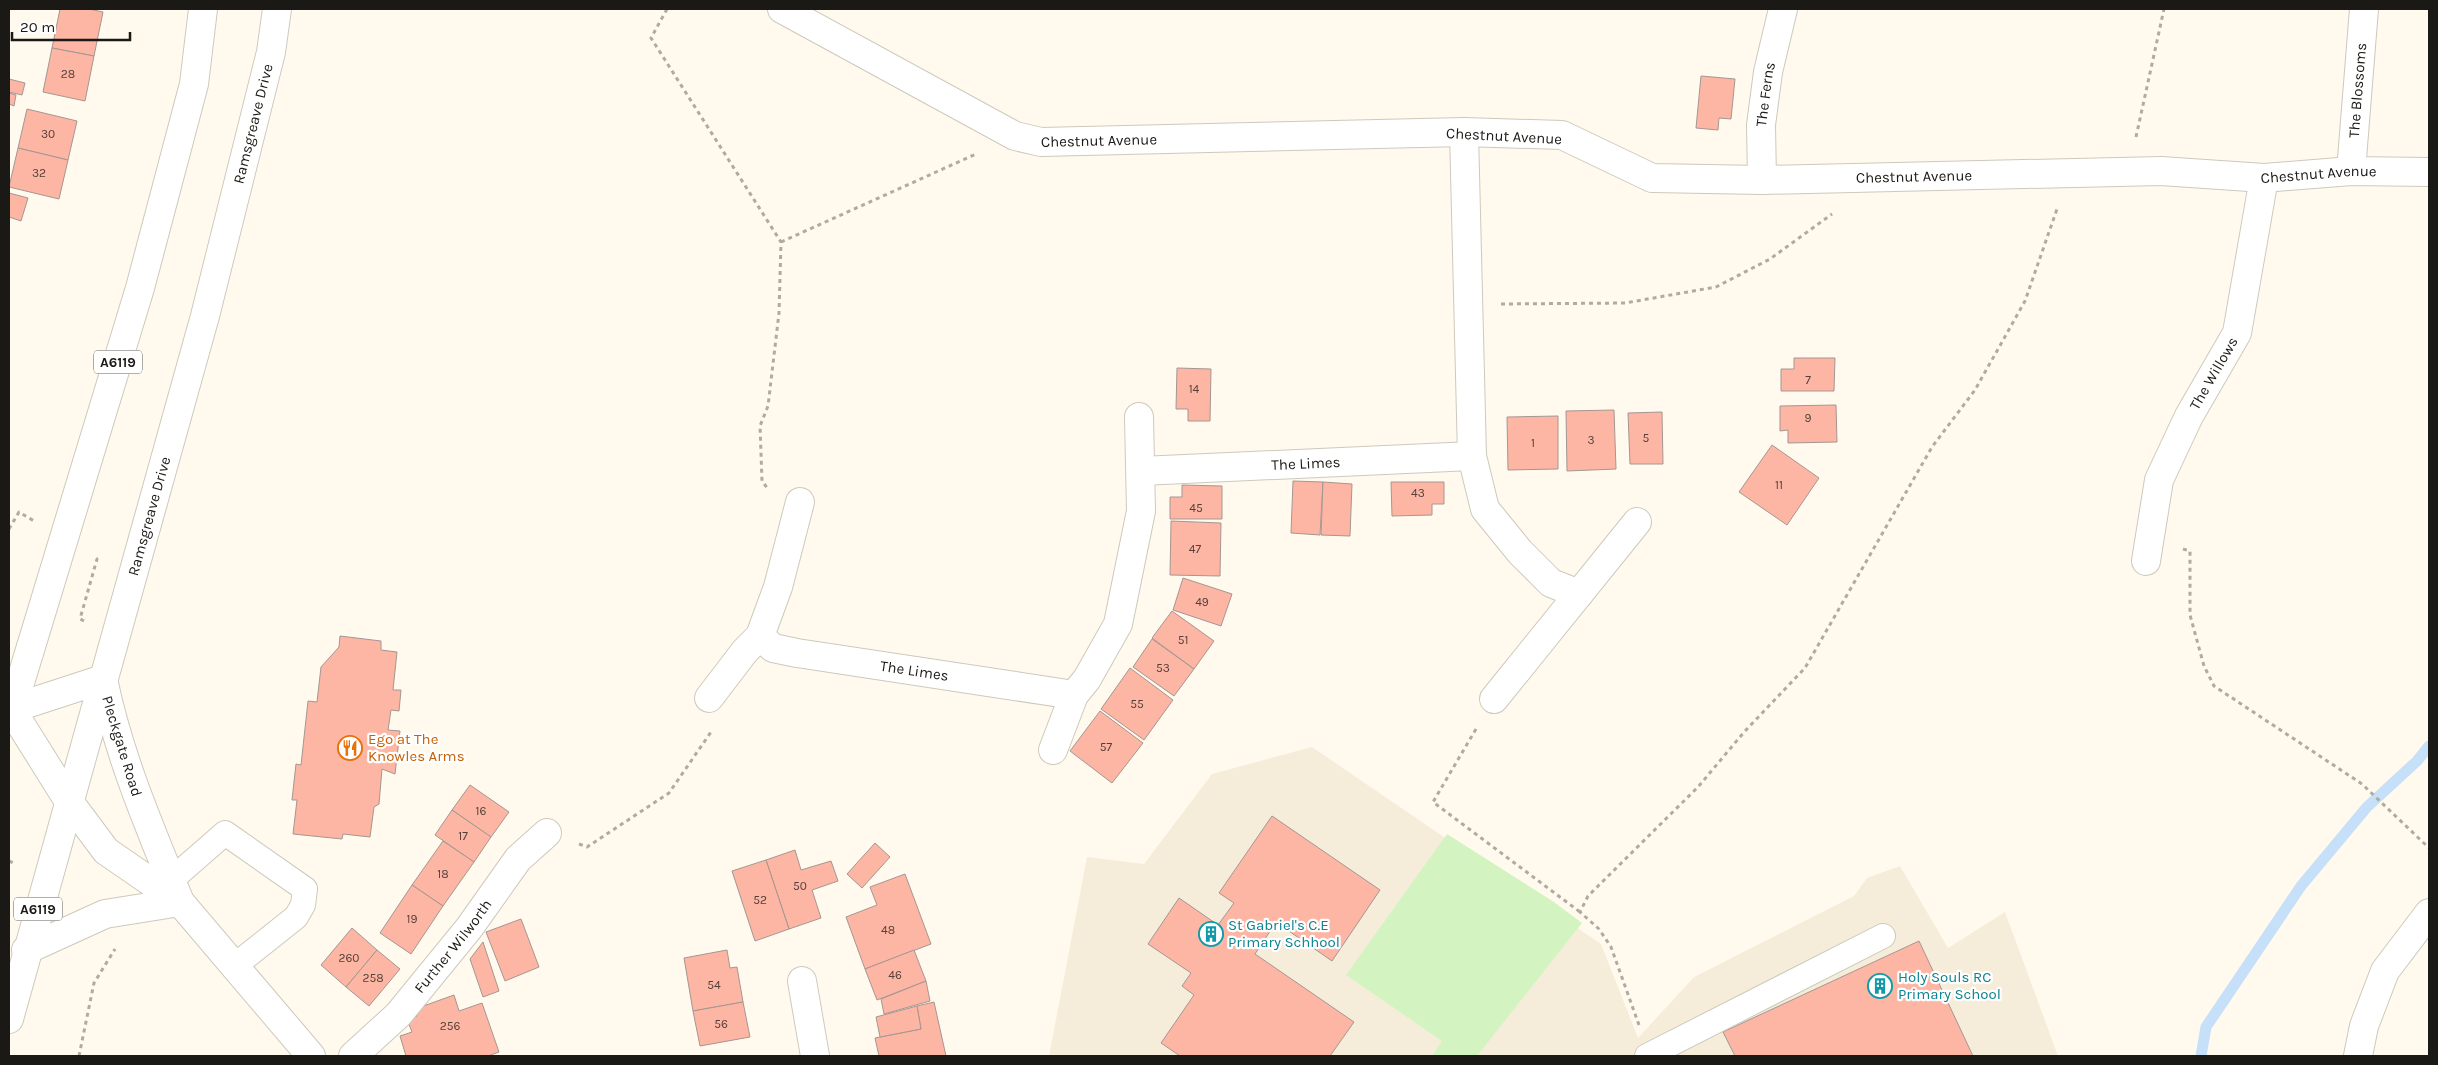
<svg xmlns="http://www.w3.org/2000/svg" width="2438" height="1065" viewBox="0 0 2438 1065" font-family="Karla,sans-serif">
<rect width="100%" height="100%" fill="#fffaed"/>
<!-- built -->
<polygon fill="#f5edd9" points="1312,747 1601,944 1638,1038 1694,977 1854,896 1867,878 1900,866 1948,948 2005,912 2058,1056 1049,1056 1087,857 1144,864 1212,774"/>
<!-- green -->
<polygon fill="#d3f4c1" points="1447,834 1554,902 1582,923 1477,1056 1432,1056 1442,1041 1346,975"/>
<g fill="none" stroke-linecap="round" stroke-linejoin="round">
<!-- stream -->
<polyline stroke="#c5e0f8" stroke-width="11" points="2201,1056 2206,1027 2301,886 2367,807 2417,761 2429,746"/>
</g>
<!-- building -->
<g fill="#fdb5a4" stroke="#a59693">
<polygon points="60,9 89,9 103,12 94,56 52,48"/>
<polygon points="52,48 94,56 85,101 43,92"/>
<polygon points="1701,76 1735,79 1731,119 1719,118 1718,130 1696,128"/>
<polygon points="9,79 25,83 22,95 9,92"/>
<polygon points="9,93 16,95 14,106 9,104"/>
<polygon points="27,109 77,121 68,160 18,148"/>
<polygon points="18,148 68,160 59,199 9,187"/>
<polygon points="9,193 28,198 21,221 9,217"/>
<polygon points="1794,358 1835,358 1834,391 1781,391 1781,369 1794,369"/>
<polygon points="1177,368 1211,369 1210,421 1188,421 1188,409 1176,409"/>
<polygon points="1836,405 1837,442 1788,443 1788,430 1780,431 1780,406"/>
<polygon points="1614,410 1616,469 1567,471 1566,411"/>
<polygon points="1662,412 1663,464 1630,464 1628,413"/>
<polygon points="1558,416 1558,469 1508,470 1507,417"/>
<polygon points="1772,445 1819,478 1787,525 1739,492"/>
<polygon points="1293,481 1323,482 1320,535 1291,533"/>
<polygon points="1323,482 1352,484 1350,536 1321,535"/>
<polygon points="1391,482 1444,482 1444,504 1432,504 1432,515 1392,516"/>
<polygon points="1182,485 1222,486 1222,519 1170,519 1170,497 1182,497"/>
<polygon points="1171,521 1221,523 1220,576 1170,575"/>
<polygon points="1183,578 1232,594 1221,626 1173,610"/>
<polygon points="1172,611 1214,641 1194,669 1152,638"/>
<polygon points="340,636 381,641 381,650 397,652 393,690 401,690 399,711 391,710 388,730 400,731 395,774 382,769 379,804 374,807 370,837 343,834 342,839 293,834 297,800 292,800 296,764 301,765 308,701 317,702 321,667 339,647"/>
<polygon points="1152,639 1194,669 1174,696 1133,667"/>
<polygon points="1130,668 1173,700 1144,740 1101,709"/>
<polygon points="1100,711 1143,743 1112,783 1070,751"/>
<polygon points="470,785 509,812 491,837 452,810"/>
<polygon points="452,810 491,837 474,862 435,835"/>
<polygon points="1272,816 1380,890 1332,961 1276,922 1255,954 1354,1022 1330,1056 1180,1056 1161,1043 1194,995 1182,986 1191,973 1148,944 1179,898 1218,925 1234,903 1219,893"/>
<polygon points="443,841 474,862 443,906 412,885"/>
<polygon points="875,843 890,857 862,888 847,874"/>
<polygon points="795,850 801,870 831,861 838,881 812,890 821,918 789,929 766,860"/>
<polygon points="766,860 789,929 755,941 732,871"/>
<polygon points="905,874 931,944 865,969 846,917 877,905 870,887"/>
<polygon points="412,885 443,906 411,954 380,933"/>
<polygon points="521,919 539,967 505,981 486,932"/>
<polygon points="352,928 377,950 346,987 321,965"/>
<polygon points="1919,941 1973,1056 1735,1056 1723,1032"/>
<polygon points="483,942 499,991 483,997 470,959"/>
<polygon points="377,950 400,969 369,1006 346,987"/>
<polygon points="727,950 730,968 737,967 743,1002 693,1011 684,958"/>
<polygon points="914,950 926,981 877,1000 865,969"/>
<polygon points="926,981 930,1001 884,1014 881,999"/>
<polygon points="454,995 459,1011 482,1003 499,1052 488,1056 406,1056 400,1036 412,1032 407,1019 417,1016 415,1009"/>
<polygon points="743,1002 750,1037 700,1046 693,1011"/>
<polygon points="934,1002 946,1056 879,1056 875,1038 921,1029 917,1006"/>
<polygon points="917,1006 921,1029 880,1037 876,1017"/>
</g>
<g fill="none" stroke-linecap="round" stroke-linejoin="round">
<defs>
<g id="lane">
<polyline points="162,888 225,833 305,889 303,905 296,917 233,967"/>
<polyline points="1647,1056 1883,936"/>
</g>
<g id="street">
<path id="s1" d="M782 9 1015 136 1041 142 1464 132 1562 135 1652 178 1762 180 2161 171 2264 178 2351 171 2429 172"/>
<polyline points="1464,132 1472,456 1485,509 1520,552 1551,583 1579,594"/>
<path id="s2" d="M2351 171 2364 9"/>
<path id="s3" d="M1762 180 1761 125 1768 72 1783 9"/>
<path id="s4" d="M1141 471 1472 456"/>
<path id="s5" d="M2146 561 2159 480 2189 416 2237 333 2264 178"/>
<path id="s6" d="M760 636 773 648 797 653 1074 695"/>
<polyline points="709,698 745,651 760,636 778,587 800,502"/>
<polyline points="1494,699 1637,522"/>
<polyline points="1053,750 1074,695 1087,679 1118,624 1141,511 1139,417"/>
<polyline points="802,981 815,1056"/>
<path id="s7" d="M353 1056 398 1015 469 928 518 859 547 833"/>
<polyline points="2358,1056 2364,1026 2385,971 2429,913"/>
</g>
<g id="secondary">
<path d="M180 902C150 828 119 757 103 679L11 709 68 800 106 851 180 902 311 1056"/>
<polyline points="26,950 105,914 180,902"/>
</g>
<g id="highway">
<polyline points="9,719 140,288 194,84 203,9"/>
<path id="s8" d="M9 1019 205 316 271 52 277 9"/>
</g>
</defs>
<!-- lane casing -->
<use href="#lane" stroke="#cdc9bc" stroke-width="26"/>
<!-- street casing -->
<use href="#street" stroke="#cdc9bc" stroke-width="30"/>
<!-- secondary casing -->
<use href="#secondary" stroke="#cdc9bc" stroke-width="30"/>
<!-- highway casing -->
<use href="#highway" stroke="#cdc9bc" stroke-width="30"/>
<!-- path -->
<g stroke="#afaba2" stroke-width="3" stroke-dasharray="4 4" stroke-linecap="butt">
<polyline points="667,9 651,38 781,242 779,313 768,406 760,426 762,481 768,489"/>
<polyline points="2136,137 2164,9"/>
<polyline points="781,242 976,154"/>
<polyline points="1501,304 1625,303 1716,287 1770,259 1832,214"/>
<polyline points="9,529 19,512 34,521"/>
<polyline points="2183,549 2190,551 2190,615 2204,666 2214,686 2362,784 2429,848"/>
<polyline points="84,621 80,619 97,559 93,556"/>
<polyline points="1476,729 1433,802 1580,912"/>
<polyline points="579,844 587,847 669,793 711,732"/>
<polyline points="9,861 16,864"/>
<polyline points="1639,1025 1611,947 1599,929 1580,912 1588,896 1698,787 1745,731 1805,668 1932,447 1975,390 2025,301 2057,209"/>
<polyline points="79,1056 94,983 115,949"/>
</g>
<!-- lane -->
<use href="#lane" stroke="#fff" stroke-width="24"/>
<!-- street -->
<use href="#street" stroke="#fff" stroke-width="28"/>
<!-- secondary -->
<use href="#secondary" stroke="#fff" stroke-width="28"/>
<!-- highway -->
<use href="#highway" stroke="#fff" stroke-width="28"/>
</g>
<!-- icons -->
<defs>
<symbol id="restaurant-ring" viewBox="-11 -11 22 22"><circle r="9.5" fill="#fff" stroke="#e8710a" stroke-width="1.5"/><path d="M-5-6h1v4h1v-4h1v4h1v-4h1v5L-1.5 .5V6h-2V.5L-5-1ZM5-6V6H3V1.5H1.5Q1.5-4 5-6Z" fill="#e8710a"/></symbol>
<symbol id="building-ring" viewBox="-11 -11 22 22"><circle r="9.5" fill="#fff" stroke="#0f9aa8" stroke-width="1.5"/><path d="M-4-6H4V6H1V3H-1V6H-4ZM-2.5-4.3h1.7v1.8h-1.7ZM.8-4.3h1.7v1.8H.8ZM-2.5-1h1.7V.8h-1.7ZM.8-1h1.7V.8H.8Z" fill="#0f9aa8"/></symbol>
</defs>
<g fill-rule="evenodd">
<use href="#restaurant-ring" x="336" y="734" width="28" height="28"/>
<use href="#building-ring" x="1197" y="920" width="28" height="28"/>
<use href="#building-ring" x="1866" y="972" width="28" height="28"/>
</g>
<g text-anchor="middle" stroke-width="4.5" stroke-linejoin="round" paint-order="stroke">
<!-- number labels -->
<g font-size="12" fill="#544039">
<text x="68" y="78">28</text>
<text x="48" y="138">30</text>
<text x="39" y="177">32</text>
<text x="1808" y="384">7</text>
<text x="1194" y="393">14</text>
<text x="1808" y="422">9</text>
<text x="1646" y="442">5</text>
<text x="1591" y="444">3</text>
<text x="1533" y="447">1</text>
<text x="1779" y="489">11</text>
<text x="1418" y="497">43</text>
<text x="1196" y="512">45</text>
<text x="1195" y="553">47</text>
<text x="1202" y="606">49</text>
<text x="1183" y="644">51</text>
<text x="1163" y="672">53</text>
<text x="1137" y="708">55</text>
<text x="1106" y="751">57</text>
<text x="481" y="815">16</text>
<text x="463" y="840">17</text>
<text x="443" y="878">18</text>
<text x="800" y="890">50</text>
<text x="760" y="904">52</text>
<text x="412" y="923">19</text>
<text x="888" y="934">48</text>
<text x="349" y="962">260</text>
<text x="895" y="979">46</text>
<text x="373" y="982">258</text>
<text x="714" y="989">54</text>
<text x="721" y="1028">56</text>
<text x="450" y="1030">256</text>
</g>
<!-- shield labels -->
<g fill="#fff" stroke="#5f5e5b" stroke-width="1">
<rect x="94" y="350.5" width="48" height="23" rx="4"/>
<rect x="14" y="897.5" width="48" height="23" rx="4"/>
</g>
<g font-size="14" font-weight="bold" fill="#1b1915">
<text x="118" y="367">A6119</text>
<text x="38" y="914">A6119</text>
</g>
<!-- street labels -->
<g font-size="15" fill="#1b1915" stroke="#fff">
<text dy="5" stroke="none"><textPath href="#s2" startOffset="81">The Blossoms</textPath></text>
<text dy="5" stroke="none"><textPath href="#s3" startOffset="86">The Ferns</textPath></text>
<text dy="5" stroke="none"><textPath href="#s8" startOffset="928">Ramsgreave Drive</textPath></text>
<text transform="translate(1504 136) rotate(3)" y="5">Chestnut Avenue</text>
<text dy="5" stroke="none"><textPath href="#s1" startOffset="350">Chestnut Avenue</textPath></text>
<text dy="5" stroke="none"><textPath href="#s1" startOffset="1580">Chestnut Avenue</textPath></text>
<text dy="5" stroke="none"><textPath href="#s1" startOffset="1175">Chestnut Avenue</textPath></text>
<text dy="5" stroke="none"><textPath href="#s5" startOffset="202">The Willows</textPath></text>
<text dy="5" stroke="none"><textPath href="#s4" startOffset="165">The Limes</textPath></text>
<text dy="5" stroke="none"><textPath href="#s8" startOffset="522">Ramsgreave Drive</textPath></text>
<text dy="5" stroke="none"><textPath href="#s6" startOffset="161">The Limes</textPath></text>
<text transform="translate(122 746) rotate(73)" y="5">Pleckgate Road</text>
<text dy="5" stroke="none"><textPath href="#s7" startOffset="149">Further Wilworth</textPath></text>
</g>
<!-- food labels -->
<g font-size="15" fill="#c56008" stroke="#fff" text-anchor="start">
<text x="368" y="744">Ego at The<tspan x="368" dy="17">Knowles Arms</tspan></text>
</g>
<!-- culture labels -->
<g font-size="15" fill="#0d838f" stroke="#fff" text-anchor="start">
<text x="1228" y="930">St Gabriel's C.E<tspan x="1228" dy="17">Primary Schhool</tspan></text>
<text x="1898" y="982">Holy Souls RC<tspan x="1898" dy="17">Primary School</tspan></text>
</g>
</g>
<!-- border -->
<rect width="2438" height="1065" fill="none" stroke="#1b1915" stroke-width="20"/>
<!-- scale -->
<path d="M12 32v8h118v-8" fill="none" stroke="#1b1915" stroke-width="2.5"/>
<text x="20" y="32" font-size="15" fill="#1b1915" stroke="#ffffff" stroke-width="4" paint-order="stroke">20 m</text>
</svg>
